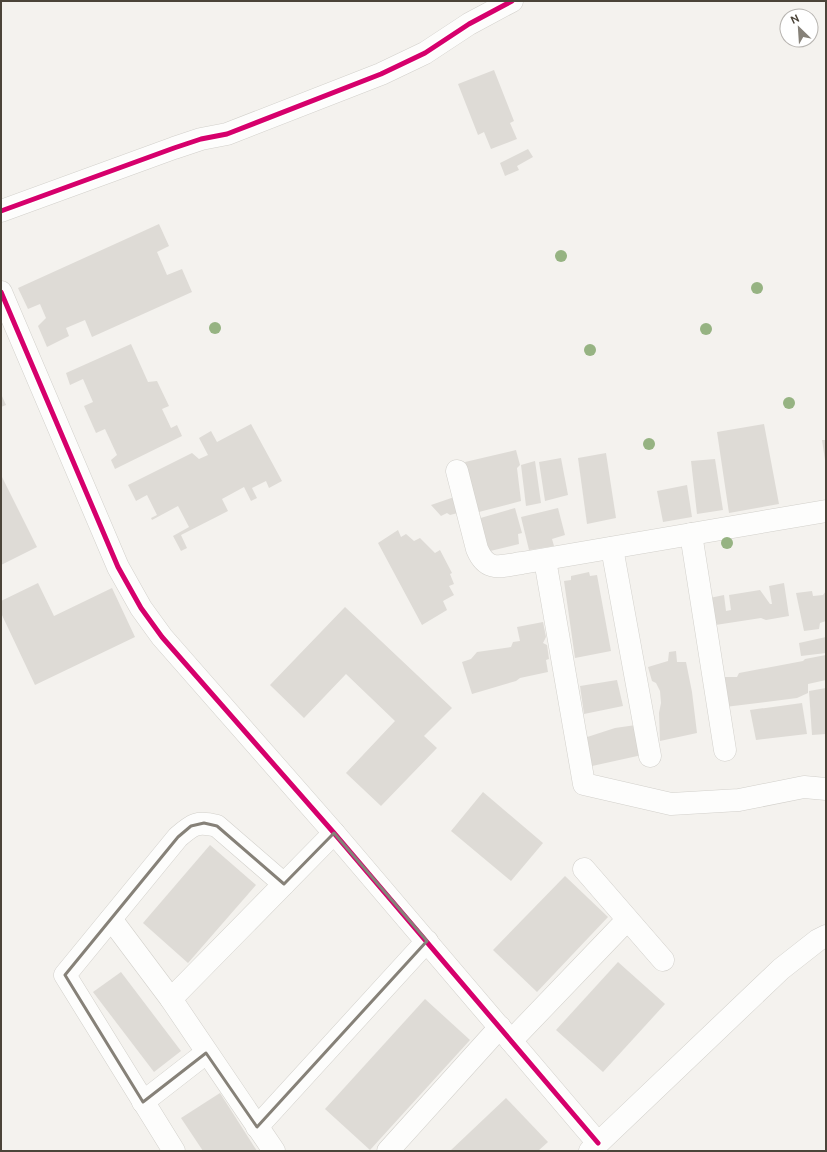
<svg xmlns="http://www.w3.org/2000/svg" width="827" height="1152" viewBox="0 0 827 1152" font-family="Ubuntu,sans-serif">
<rect width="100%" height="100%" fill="#f4f2ee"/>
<!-- building -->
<g fill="#dedbd6">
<polygon points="494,70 514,121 510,123 517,139 491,149 484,132 478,135 458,84"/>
<polygon points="528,149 533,157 517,166 519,170 505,176 500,163"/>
<polygon points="159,224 169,246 157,252 167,275 182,269 192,292 92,337 85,320 66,328 69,336 47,347 38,326 46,318 40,304 28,309 18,288"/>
<polygon points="131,344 148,382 157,381 169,406 162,409 171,428 177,425 182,436 115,469 111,460 117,455 105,429 96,433 84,406 93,402 83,379 70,385 66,373"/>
<polygon points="1,394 6,405 1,407"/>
<polygon points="251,424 282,481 269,488 266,481 252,488 257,498 251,501 244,487 222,499 228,511 181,535 187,548 181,551 173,536 189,527 178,506 152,520 151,518 157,515 147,495 136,501 128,485 192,453 199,459 208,455 199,438 211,431 217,442"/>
<polygon points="764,424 779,504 729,513 717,432"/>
<polygon points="822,440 826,440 826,460 825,460"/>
<polygon points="516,450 520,465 517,468 521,501 479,512 465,462"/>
<polygon points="606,453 616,518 587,524 578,458"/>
<polygon points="561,458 568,495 545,501 539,462"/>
<polygon points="715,459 723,510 697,514 691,461"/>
<polygon points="535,461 541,503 526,506 521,465"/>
<polygon points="1,475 37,547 1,565"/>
<polygon points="687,485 692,517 663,522 657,491"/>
<polygon points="463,494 458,513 450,515 447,513 441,516 431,505"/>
<polygon points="515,508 522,533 518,534 519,544 482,553 477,519"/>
<polygon points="558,508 565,535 552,539 554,546 529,550 521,517"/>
<polygon points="398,530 401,537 406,534 414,541 420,538 435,553 440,550 452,573 450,574 454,584 449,586 454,595 443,601 447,610 422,625 378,543"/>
<polygon points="589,572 590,576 597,575 611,651 575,658 564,581 571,580 571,576"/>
<polygon points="38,583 54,616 112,588 135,637 35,685 1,613 1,601"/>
<polygon points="784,583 789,616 766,620 761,618 709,626 705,599 724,595 726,611 731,610 729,595 760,590 770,604 772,604 769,586"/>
<polygon points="812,591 813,596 823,595 826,591 826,621 820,623 819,629 804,631 796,593"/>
<polygon points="345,607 452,708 424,736 437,748 381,806 346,773 395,721 346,674 304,718 270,685"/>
<polygon points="543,622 546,637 543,643 547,645 549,659 546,660 548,672 520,678 516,681 472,694 462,662 471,659 477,652 511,647 513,642 520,641 517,627"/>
<polygon points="826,637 826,653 801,656 799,643"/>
<polygon points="676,651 677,662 686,662 692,692 697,733 660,741 659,713 661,703 660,691 656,683 652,681 648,667 668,661 669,652"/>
<polygon points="826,655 826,680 808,684 808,693 797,698 725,707 723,677 737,677 739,673 803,661 805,659"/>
<polygon points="617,680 623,706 584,714 580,686"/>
<polygon points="826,688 826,734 812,735 809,691"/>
<polygon points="802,703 807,734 756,740 750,710"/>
<polygon points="636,725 642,755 583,768 578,740 615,728"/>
<polygon points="483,792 543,843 511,881 451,831"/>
<polygon points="210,845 256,885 188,963 143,923"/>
<polygon points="565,876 608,917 537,992 493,950"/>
<polygon points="618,962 665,1004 603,1072 556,1030"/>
<polygon points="121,972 181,1051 154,1072 93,992"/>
<polygon points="425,999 470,1040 370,1150 325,1109"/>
<polygon points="220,1093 257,1151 203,1151 181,1118"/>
<polygon points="506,1098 548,1142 538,1151 450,1151"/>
</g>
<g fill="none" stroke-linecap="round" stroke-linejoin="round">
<defs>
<g id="minor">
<polyline points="1,211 174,148 201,139 227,134 381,74 425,53 469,24 512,1"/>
<polyline points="1,292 118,567 141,608 162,637 334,833 598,1143"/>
<path d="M457 471 477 549C487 573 501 566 522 563L826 511"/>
<polyline points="691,534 725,750"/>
<polyline points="612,548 650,756"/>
<polyline points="545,560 584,784 671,804 739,800 804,787 826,789"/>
<polyline points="584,869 663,960"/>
<polyline points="111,919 171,999 274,1151"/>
<polyline points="171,999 334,833"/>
<polyline points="511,1041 627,920"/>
<polyline points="143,1102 206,1053"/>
<polyline points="257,1127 427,941"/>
<path d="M174 1151 65 975 178 837C193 824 197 821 217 826L284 884"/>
<polyline points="388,1151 500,1027"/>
<polyline points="590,1151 781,969 818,940 826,936"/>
</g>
</defs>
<!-- minor casing -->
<use href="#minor" stroke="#d2d0cb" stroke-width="23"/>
<!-- minor -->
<use href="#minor" stroke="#fdfdfc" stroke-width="22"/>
<defs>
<g id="cycleway">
<polyline points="1,211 174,148 201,139 227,134 381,74 425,53 469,24 512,1"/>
<polyline points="1,292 118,567 141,608 162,637 334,833 598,1143"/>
</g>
</defs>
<!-- cycleway casing -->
<use href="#cycleway" stroke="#fff" stroke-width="8"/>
<!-- cycleway -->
<use href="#cycleway" stroke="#d6006c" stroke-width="5"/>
</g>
<!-- trees -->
<g fill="#96b382">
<circle cx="561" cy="256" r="6"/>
<circle cx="757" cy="288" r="6"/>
<circle cx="215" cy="328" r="6"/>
<circle cx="706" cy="329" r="6"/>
<circle cx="590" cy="350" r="6"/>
<circle cx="789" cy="403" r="6"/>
<circle cx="649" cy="444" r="6"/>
<circle cx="727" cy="543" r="6"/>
</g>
<!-- marked area -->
<path fill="none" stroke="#868178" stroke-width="3" stroke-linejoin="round" d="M204 823 217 826 284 884 334 833 427 941 257 1127 206 1053 143 1102 65 975 178 837 191 826Z"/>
<!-- border -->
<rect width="827" height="1152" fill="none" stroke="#4b4439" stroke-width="4"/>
<!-- north arrow -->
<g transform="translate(799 28) rotate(335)"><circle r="19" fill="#ffffff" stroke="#b7b4b0"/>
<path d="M0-3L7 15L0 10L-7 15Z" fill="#868178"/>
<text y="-6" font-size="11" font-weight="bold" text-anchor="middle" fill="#4b4439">N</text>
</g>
</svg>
